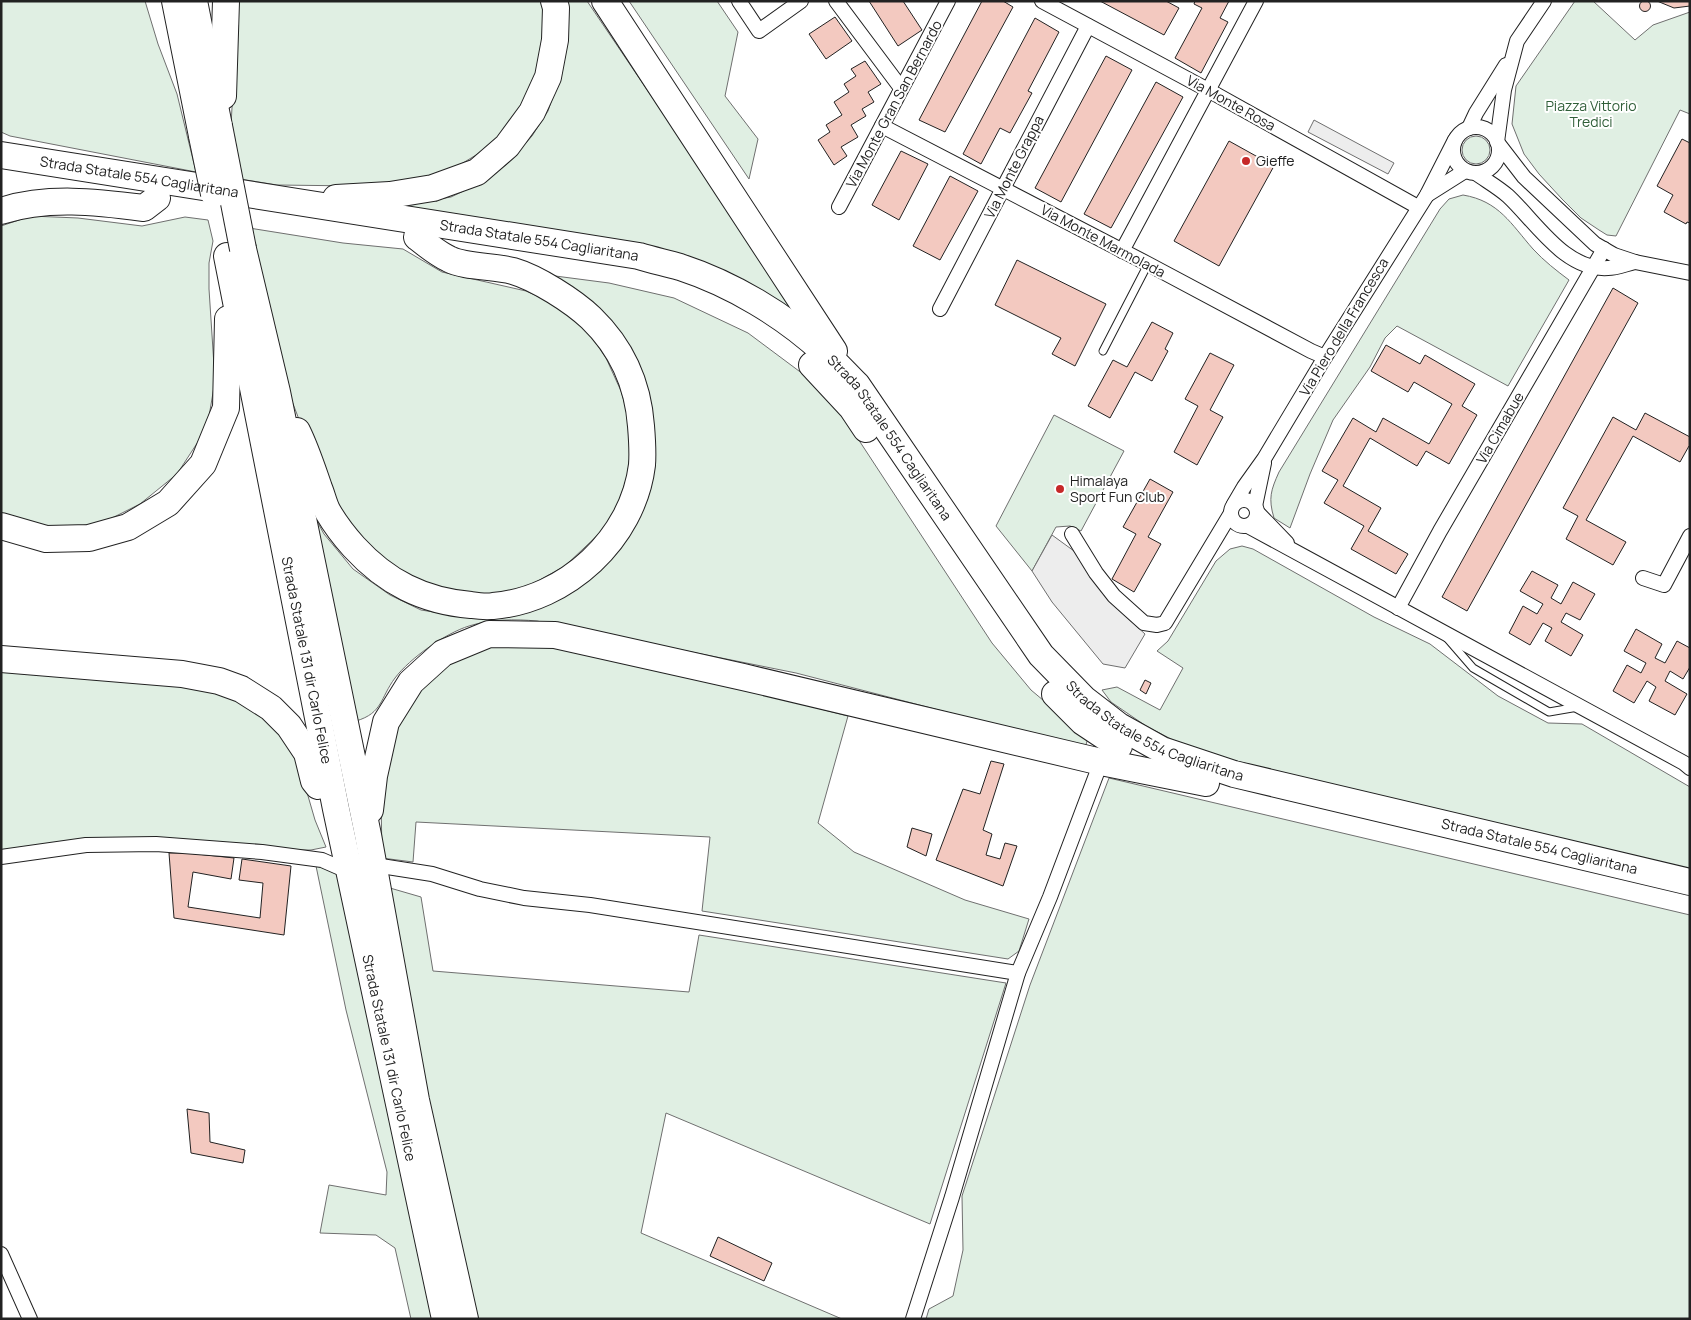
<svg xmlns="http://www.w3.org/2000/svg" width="1691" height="1320" viewBox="0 0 1691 1320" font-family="Manrope,sans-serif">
<rect width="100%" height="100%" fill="#fff"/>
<!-- green -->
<g fill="#e0efe3" stroke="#6f6f6f">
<polygon points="1,1 145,1 158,44 177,94 196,172 10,136 1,132"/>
<polygon points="238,1 543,1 545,11 542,62 527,100 507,130 481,152 448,172 416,183 358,186 277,185 240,179 230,143"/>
<polygon points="565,1 587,1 799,314 722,273 393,207 451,197 478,184 507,164 532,136 548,111 563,67"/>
<polygon points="629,1 717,1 738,32 725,96 758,139 749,179"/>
<polygon points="1575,1 1593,1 1635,40 1653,25 1690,12 1690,114 1680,110 1616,236 1607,235 1599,230 1581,218 1562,199 1539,174 1524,154 1512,124 1516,86"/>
<circle cx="1476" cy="150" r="14"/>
<path d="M1463 195C1499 201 1511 224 1533 249 1544 261 1557 271 1569 280L1508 386 1397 326 1385 338 1370 367 1333 420 1310 474 1290 528 1274 518C1268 498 1271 490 1279 472L1440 209 1449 199Z"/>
<polygon points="31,216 78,218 142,226 185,217 208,220 213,241 209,263 209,289 215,381 207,428 177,474 140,504 104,522 74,527 37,527 1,517 1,226"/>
<polygon points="249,228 343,243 403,249 442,272 526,291 553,303 586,328 606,358 621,391 629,418 631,451 627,477 618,505 603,530 565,566 527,587 489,596 408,584 350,530 305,435 285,383"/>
<path d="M540 274 609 283 674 298 748 333 803 374 843 416 992 643 1031 690 1088 738 1085 748 796 673 537 621C515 619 491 619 469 626 446 633 410 658 395 678 380 698 383 713 356 721L307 503 324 534 353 569 390 595 421 610 459 616 619 548 639 379Z"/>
<polygon points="1054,415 1124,451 1081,531 1070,526 1056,527 1032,571 996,526"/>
<polygon points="1242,546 1253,549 1374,617 1430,644 1498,696 1548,723 1582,724 1690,787 1690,869 1398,803 1190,749 1146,726 1111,702 1102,690 1117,687 1160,710 1183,668 1157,651 1168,641 1216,561 1230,549"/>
<polygon points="518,639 712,681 848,716 818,823 854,852 965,900 1029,919 1019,951 1008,959 702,911 710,837 416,822 413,862 382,858 381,797 386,738 445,657"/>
<polygon points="1,668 209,689 247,705 268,723 282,738 299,765 315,820 326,847 311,850 1,851"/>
<polygon points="1109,778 1690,915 1690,1319 926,1319 929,1309 953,1296 963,1250 962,1196 1030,985"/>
<polygon points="316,866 341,872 437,1319 411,1319 395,1248 376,1235 320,1233 329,1185 386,1195 387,1172 346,1010"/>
<polygon points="390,888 421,897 433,971 689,992 699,935 1006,983 930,1224 666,1113 641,1233 842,1319 475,1319 429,1109"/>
</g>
<!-- parking -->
<g fill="#ededed" stroke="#6f6f6f">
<polygon points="1314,120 1394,163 1388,174 1308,132"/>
<polygon points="1052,535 1074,551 1108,600 1145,634 1125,668 1103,664 1052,602 1032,571"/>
</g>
<!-- building -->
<g fill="#f3c9c0" stroke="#222">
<circle cx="1645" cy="6" r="5.5"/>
<polygon points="869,1 903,1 922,30 898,46"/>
<polygon points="982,1 1003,1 1013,7 945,132 919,120"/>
<polygon points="1100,1 1166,1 1179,8 1164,35"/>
<polygon points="1195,1 1229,1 1220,18 1228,22 1201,73 1175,58 1202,8 1194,4"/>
<polygon points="1657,1 1690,1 1690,6 1674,8"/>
<polygon points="835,17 852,41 826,59 809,34"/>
<polygon points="1035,18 1059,32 1028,91 1032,93 1010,133 1000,128 981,164 963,154"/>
<polygon points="1106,56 1132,70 1061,202 1035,188"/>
<polygon points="865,61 881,84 868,92 874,102 862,109 866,116 851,125 858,137 841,147 847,156 834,165 818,140 830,132 826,125 842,115 834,102 849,92 844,84 856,76 851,69"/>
<polygon points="1156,82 1183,97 1111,228 1084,214"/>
<polygon points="1682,139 1690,143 1690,223 1687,222 1686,224 1664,212 1673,195 1657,186"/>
<polygon points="1229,141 1274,166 1219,266 1174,241"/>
<polygon points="901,151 928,164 899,220 872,205"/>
<polygon points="950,176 978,191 940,260 913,246"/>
<polygon points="1017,260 1106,304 1075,366 1052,354 1061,338 995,305"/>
<polygon points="1613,288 1638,303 1467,611 1442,597"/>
<polygon points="1152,322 1173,333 1165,349 1168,351 1152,381 1135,372 1110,418 1088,406 1113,360 1127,367"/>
<polygon points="1386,345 1420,364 1425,355 1475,384 1462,406 1477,415 1449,464 1426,451 1417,466 1370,438 1343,486 1381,508 1368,531 1408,554 1396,574 1351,549 1364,526 1324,503 1338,480 1322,471 1353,418 1376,432 1383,418 1429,444 1452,404 1414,382 1408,392 1371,371"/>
<polygon points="1210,353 1234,365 1210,410 1223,417 1197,465 1174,452 1198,406 1185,399"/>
<polygon points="1645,413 1690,437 1690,447 1689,446 1680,462 1633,436 1586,520 1626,542 1613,565 1566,539 1578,516 1563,508 1613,417 1636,430"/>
<polygon points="1150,479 1173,492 1148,537 1161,544 1134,592 1112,579 1136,534 1123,527"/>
<polygon points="1532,571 1558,585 1551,598 1561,604 1573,582 1595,594 1580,620 1566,613 1561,622 1583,635 1571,656 1545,641 1552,628 1543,623 1530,645 1509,633 1523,606 1537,614 1543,604 1520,591"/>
<polygon points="1636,629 1662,644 1655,658 1665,663 1677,641 1690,648 1690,667 1683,679 1670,671 1665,681 1687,694 1675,715 1649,701 1656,687 1647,681 1634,703 1613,691 1627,665 1641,673 1646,663 1624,651"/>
<polygon points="1145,680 1151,683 1146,694 1140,690"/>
<polygon points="991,761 1004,764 983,830 992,834 986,855 1000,859 1005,843 1017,846 1003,886 936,860 963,789 980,794"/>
<polygon points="912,828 932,834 926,856 907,847"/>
<polygon points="169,853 188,853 234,858 231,879 193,872 188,907 260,918 263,883 239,880 242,859 291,866 284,935 174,918"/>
<polygon points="187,1109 209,1113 210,1142 245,1150 243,1163 191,1153"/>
<polygon points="718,1237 772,1263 764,1281 710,1256"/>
</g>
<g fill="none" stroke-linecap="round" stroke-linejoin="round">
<defs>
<g id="lane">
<polyline points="1103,351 1148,264"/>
<polyline points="1447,638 1473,668 1549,712 1578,707"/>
</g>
<g id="street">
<polyline points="739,1 759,31 801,1"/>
<polyline points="836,1 901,88"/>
<polyline points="1042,1 1208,90 1418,207"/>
<polyline points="1544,1 1517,41 1504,90 1497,142 1524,177 1595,244 1614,255 1635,262 1690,273"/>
<polyline points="882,126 1148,264 1311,351 1325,357"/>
<circle cx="1476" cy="150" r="23"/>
<polyline points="1469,128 1476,113 1506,65"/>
<path d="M1477 174C1487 181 1499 188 1508 196 1536 222 1565 271 1608 268 1617 268 1626 264 1635 262"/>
<polyline points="1427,195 1465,171"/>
<polyline points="839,207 948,1"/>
<polyline points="1122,251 1256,1"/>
<polyline points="940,309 1088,26"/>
<circle cx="1244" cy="513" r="13"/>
<polyline points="1234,504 1244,487 1264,459 1325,357 1427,195 1455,140"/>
<polyline points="1255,506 1264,463"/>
<polyline points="1258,513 1287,543"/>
<polyline points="1248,526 1684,763 1690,768"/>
<polyline points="1072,534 1096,573 1114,596 1144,623 1157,625 1165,623 1231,513"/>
<polyline points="1643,578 1664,585 1690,536"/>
<polyline points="1398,608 1440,531 1604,249"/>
<polyline points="1,857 86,845 156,844 262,852 322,860 338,867"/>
<polyline points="381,866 432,874 480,889 524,898 590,905 1018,973"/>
<polyline points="1,1254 30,1319"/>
<polyline points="913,1319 952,1197 1018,973 1050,897 1101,762"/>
</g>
<g id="highway">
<polyline points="175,1 202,136"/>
<polyline points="194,1 219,126"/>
<polyline points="605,1 834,351"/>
<polyline points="223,96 226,1"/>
<path id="s1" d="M1 155 639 256C652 260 666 263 680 267 732 284 784 315 824 352 836 363 846 374 857 385L1041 655 1084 699 1119 726 1162 750 1234 774 1690 882"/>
<polyline points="336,198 390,195 433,188 477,172 507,146 532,112 548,77 555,40 556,8 554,1"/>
<path d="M1 211C47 196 97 202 144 208L157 198"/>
<polyline points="243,249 277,392 368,835 416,1100 465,1319"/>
<path id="s2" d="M227 256 336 809 445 1319"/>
<polyline points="812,365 852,408 866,429"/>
<path d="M297 431C306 449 312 468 319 488 322 495 324 505 328 512 335 524 345 537 354 547 386 582 423 601 471 605 478 606 486 607 493 606 566 600 633 539 642 465 643 452 642 438 641 426 638 384 621 347 591 318 573 301 537 278 513 271 495 266 464 267 449 259 438 254 427 245 417 237"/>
<polyline points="1,526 46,539 89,538 128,527 168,503 203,464 226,408 228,319"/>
<polyline points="1,659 182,674 219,681 241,689 271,708 289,726 307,753 314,781 318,786"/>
<polyline points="1055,694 1083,722 1119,746"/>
<polyline points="370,810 374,776 386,722 411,682 443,653 489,634 555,635 743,677 1101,762 1206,783"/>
</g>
</defs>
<!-- lane casing -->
<use href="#lane" stroke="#222" stroke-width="9"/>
<!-- street casing -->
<use href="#street" stroke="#222" stroke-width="16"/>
<!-- highway casing -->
<use href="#highway" stroke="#222" stroke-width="28"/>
<!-- lane -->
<use href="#lane" stroke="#fff" stroke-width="7"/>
<!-- street -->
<use href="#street" stroke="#fff" stroke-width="14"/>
<!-- highway -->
<use href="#highway" stroke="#fff" stroke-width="26"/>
<defs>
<g id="highway-bridge">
<polyline points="219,126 243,249"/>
<polyline points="202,136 214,194"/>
</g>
</defs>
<!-- highway-bridge casing -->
<use href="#highway-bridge" stroke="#222" stroke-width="28" stroke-linecap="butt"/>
<!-- highway-bridge -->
<use href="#highway-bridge" stroke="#fff" stroke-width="26"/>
</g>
<!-- markers -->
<g fill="#c62828" stroke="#fff" stroke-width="2">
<circle cx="1246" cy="161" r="5"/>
<circle cx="1060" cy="489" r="5"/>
</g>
<g text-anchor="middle" stroke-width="4" stroke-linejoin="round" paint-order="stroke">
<!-- street labels -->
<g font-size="14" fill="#222" stroke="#fff">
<text transform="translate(1231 103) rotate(29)" y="5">Via Monte Rosa</text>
<text transform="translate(894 104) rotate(-62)" y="5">Via Monte Gran San Bernardo</text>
<text transform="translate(1014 167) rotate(-63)" y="5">Via Monte Grappa</text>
<text dy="5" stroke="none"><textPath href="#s1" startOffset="140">Strada Statale 554 Cagliaritana</textPath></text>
<text dy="5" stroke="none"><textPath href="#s1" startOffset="545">Strada Statale 554 Cagliaritana</textPath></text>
<text transform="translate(1103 241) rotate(28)" y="5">Via Monte Marmolada</text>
<text transform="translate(1344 327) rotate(-59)" y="5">Via Piero della Francesca</text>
<text transform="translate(1500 428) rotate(-60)" y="5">Via Cimabue</text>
<text dy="5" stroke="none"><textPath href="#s1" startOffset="965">Strada Statale 554 Cagliaritana</textPath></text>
<text dy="5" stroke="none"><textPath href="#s2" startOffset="412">Strada Statale 131 dir Carlo Felice</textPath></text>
<text dy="5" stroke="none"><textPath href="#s1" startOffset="1370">Strada Statale 554 Cagliaritana</textPath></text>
<text dy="5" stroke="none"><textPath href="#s1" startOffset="1775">Strada Statale 554 Cagliaritana</textPath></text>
<text dy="5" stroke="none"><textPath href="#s2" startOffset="818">Strada Statale 131 dir Carlo Felice</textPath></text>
</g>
<!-- park labels -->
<g font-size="14" fill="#2f5e38" stroke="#fff">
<text x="1591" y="111">Piazza Vittorio<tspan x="1591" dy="16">Tredici</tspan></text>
</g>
<!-- poi labels -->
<g font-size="14" fill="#222" stroke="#fff" text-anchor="start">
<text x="1256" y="166">Gieffe</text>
<text x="1070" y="486">Himalaya<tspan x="1070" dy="16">Sport Fun Club</tspan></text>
</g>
</g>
<!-- border -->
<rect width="1691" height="1320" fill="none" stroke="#222222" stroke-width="5"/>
</svg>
